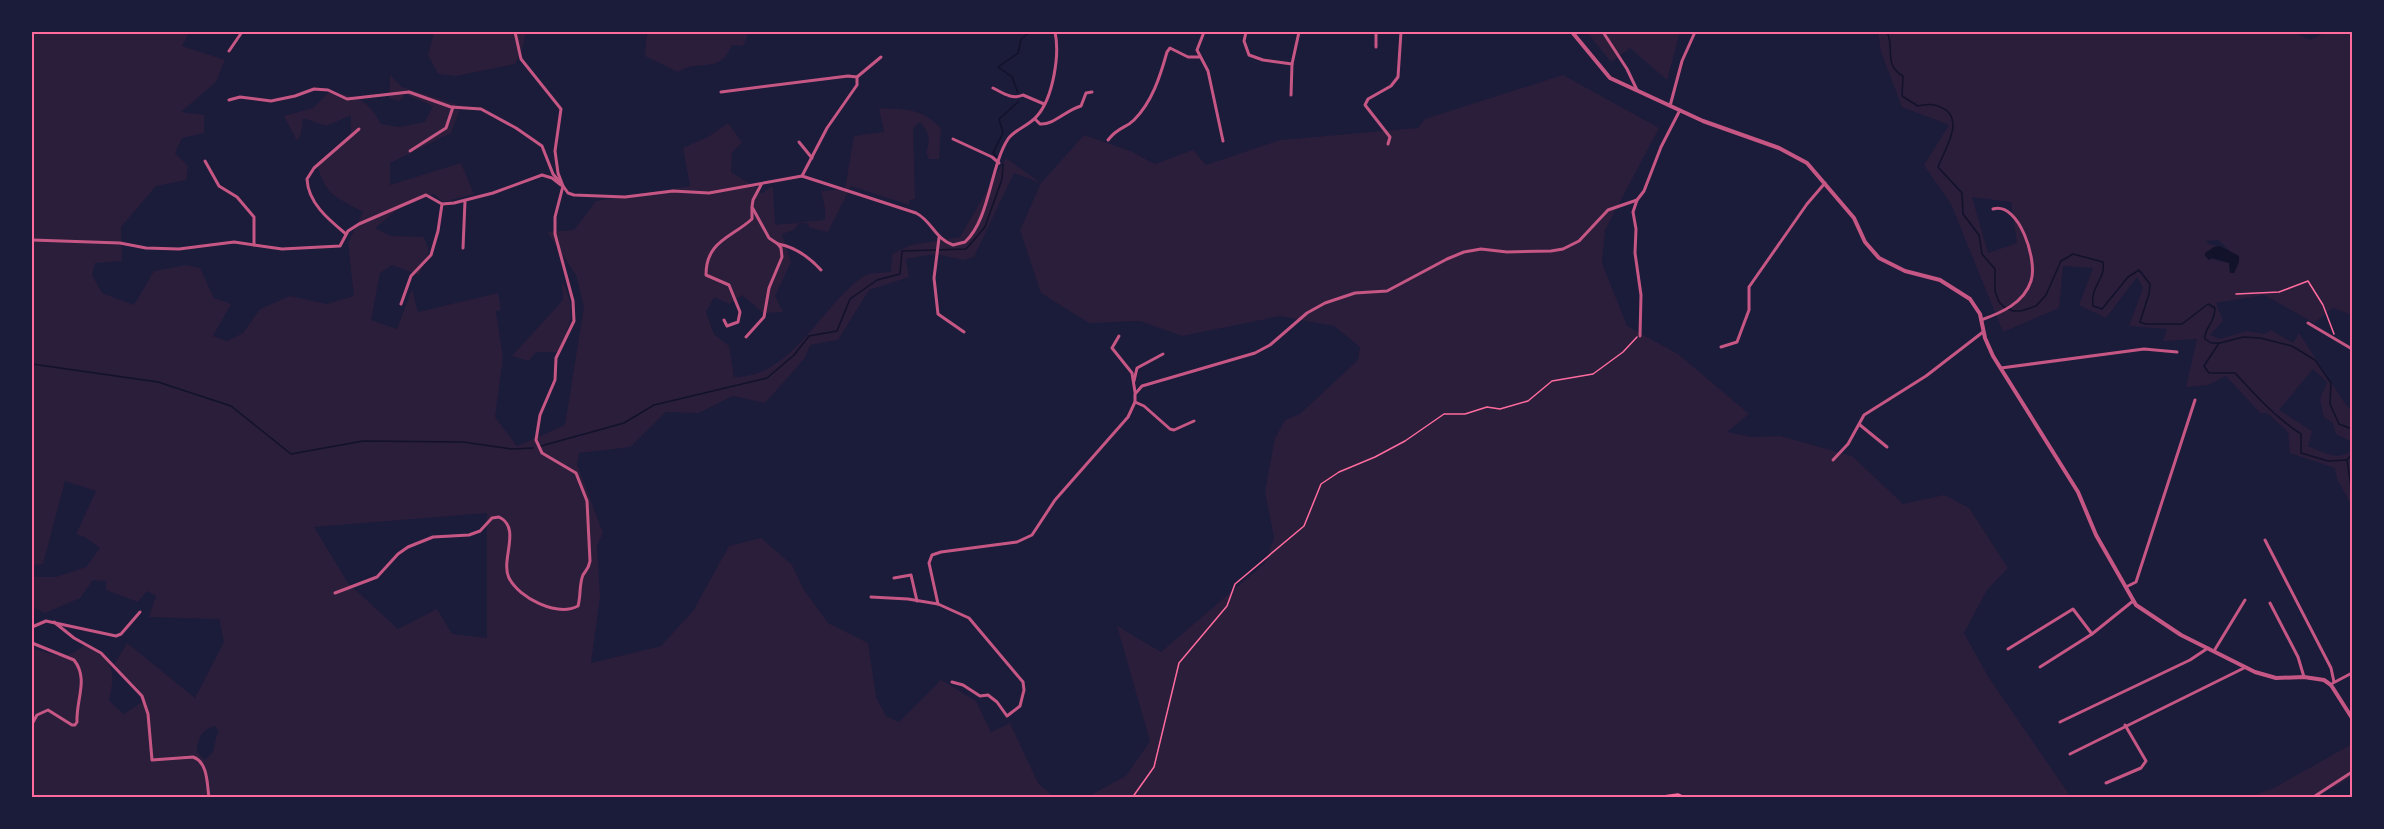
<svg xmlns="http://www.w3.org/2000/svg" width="2384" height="829" viewBox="0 0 2384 829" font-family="'Fira Sans',sans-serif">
<rect width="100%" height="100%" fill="#1b1b3a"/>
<!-- green -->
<g fill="#2a1e3b" fill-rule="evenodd">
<path d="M32 32H189L182 46 225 60 216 82 181 112 204 115V133L182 138 175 153 188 166 186 180 156 186 121 227 122 261 95 263 92 275 102 293 134 305 154 271 186 265 200 268 214 298 231 304 213 336 227 341 243 333 260 309 290 296 327 304 354 296 348 243 363 212C335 196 325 196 317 163L351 133V115L326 126 303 118 301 134 297 141 284 116 313 108 329 92C355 95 368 99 381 124L399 127 425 122 433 106 405 94 400 101 389 98 390 75 402 87 461 106 451 133 390 163V185L461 163 474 194 443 202 434 194 397 210 375 228 391 236 424 237 429 251 419 275 392 265 380 273 371 320 397 329 412 289 418 312 498 293 501 310 496 311 503 358 495 417 517 446 565 425 584 307 576 275 547 232 574 230 596 201 690 186 683 148 708 137 728 123 742 142 732 153 731 172 759 189 761 194 773 186 775 225 825 220V208L821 191 845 189 854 136 884 132 879 108C905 110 922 107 941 129L939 159H929L926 152C931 140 929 132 920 122L913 128 915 199 909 200V205L851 186 828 232 810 228 807 223H799L794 230 782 234 791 262 775 296 783 312 763 313 742 295 729 304 714 297 706 312 714 334 729 346 734 377C791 379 823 303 864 276 870 272 883 273 891 272L892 254 911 245 960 237 1006 158 1041 183 1084 135 1130 151 1155 164 1193 150 1206 165 1280 140 1418 128 1425 119 1563 75 1659 128 1605 230 1602 263 1627 326 1678 354 1749 414 1727 432 1752 437 1780 436 1852 456 1903 504 1944 495 1969 508 2008 568 1987 590 1964 633 1989 678 2071 797H1087L1126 776 1150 741 1117 626 1161 652 1265 563 1274 538 1265 491 1275 438 1285 420 1300 414 1358 360 1360 347 1334 326 1280 316 1182 336 1140 321 1089 323 1041 293 1020 230 1041 183 1014 173 974 257 963 260 935 254 906 259 909 277 869 290 838 340 810 345 805 358 765 403 733 396 699 413 666 412 630 447 579 453 577 464 603 533 597 546 600 596 591 663 661 646 693 611 729 546 761 538 792 565 804 590 828 623 868 643 876 697 886 716 899 722 941 680 976 701 991 732 1010 723 1038 783 1054 797H32V648C57 655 62 662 85 645 114 663 116 667 109 701L124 714 142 702 137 691 113 667 127 643 195 698 224 642 219 619 149 617 156 596 147 591 138 602 106 590V581L93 580 80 598 45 613 32 607V577H56L86 567 100 548 85 537 76 534 96 491 65 481 43 564 32 565ZM487 513V638L452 634 437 609 398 629 348 583 314 527ZM216 726 219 735 217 734 213 752 205 760 197 752C197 740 202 728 216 726Z"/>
<polygon points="434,32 526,32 522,50 515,64 456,76 438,74 428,55"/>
<path d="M647 32H749L743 46 732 45C730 49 727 55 724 58 712 70 693 61 678 72L645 56Z"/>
<polygon points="1587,32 1680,32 1667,80 1630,48 1611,62"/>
<path d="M1878 32H2293L2310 40 2326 32H2352V315L2333 308 2314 323 2264 295 2216 303 2223 321 2210 335 2220 339 2246 331 2264 334 2271 330 2293 343 2299 333 2346 405 2352 411V442L2336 434 2332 422 2324 418 2320 399 2327 382 2313 369 2279 410 2312 431 2308 446C2325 453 2336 461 2352 451V506L2337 479 2335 468 2290 453 2288 432 2267 413H2260L2226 376 2208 385 2186 387 2197 339 2163 341 2167 329 2129 326 2143 288 2137 277 2106 318 2079 305 2093 268 2063 266 2059 308 2003 332 1951 204 1924 165 1949 125 1902 107 1881 52ZM1972 197 2011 202 2017 243 1988 253ZM2218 240 2230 251 2238 265 2234 273 2230 272 2229 263 2215 260 2205 253 2217 246 2208 244 2206 241Z"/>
<path d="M562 281C577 311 572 323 557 352H536L529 361 512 356 563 300Z"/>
<polygon points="2352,744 2352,777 2316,797 2246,798 2274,788"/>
</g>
<!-- water -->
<polygon fill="#12122b" points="2220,246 2239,256 2239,262 2234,273 2230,273 2229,263 2213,258 2209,260 2205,256 2205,253 2214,247"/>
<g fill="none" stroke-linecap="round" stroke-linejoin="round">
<!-- stream -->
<g stroke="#12122b" stroke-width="1.5">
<path d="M1887 32C1895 48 1883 65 1903 76L1902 96 1918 106C1928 103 1937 104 1946 110 1963 123 1944 151 1938 167L1962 193 1963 214 1979 235 1982 254 1995 269V291L1999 302 2004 307 2013 311H2021L2036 306 2046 295 2061 261 2073 254 2103 262C2106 280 2090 285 2093 306L2102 309 2128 277 2139 270 2150 284 2149 294 2140 322 2145 324H2182L2208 304 2215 308C2215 324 2204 327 2205 339L2211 343H2219L2204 366 2209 373H2235C2256 396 2275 417 2301 434V453L2328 461 2347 460 2352 494"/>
<polyline points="1018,93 1012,77 998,67 1018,53 1021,39 1030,32"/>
<polyline points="997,157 993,153 1003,133 999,119 1018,102"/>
<polyline points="2220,343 2243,337 2260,338 2292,346 2315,360 2331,383 2330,404 2339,424 2352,429"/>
<polyline points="32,364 158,382 231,406 291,454 363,441 463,442 511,449 533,448"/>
<polyline points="541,446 624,423 654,405 767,378 794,355 809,336 837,331 850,299 877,280 900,274 902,251 966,249 985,227 1002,179 1003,164"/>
<polyline points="2347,460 2352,454"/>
</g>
<!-- path -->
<g stroke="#ff6b9d" stroke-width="1.5">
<polyline points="2236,294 2279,292 2308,281 2323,305 2334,334"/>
<polyline points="1132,798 1154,767 1179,663 1227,606 1235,584 1304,526 1321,484 1339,472 1375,457 1405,441 1444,414 1465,414 1487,407 1500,409 1528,401 1552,381 1593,374 1623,352 1637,337"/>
<polyline points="1648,798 1678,794 1687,798"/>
</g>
<!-- minor -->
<g stroke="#c65784" stroke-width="3">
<path d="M515 32 521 59 561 109 555 151 558 173 563 186 568 193 574 195 625 197 673 191 709 193 802 176 916 213C932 221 935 239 953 245L965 242C990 219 990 167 1008 139 1015 129 1029 126 1037 116 1053 98 1060 55 1055 32"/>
<polyline points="1204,32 1197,50 1208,71 1223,141"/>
<polyline points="1246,32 1244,41 1249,55 1263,60 1292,64"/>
<polyline points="1603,32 1627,69 1637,90"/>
<polyline points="1376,47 1376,32"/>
<polyline points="229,51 242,32"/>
<polyline points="857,77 881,57"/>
<path d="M993 88C1003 93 1012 100 1023 95L1044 104"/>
<polyline points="721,92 848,76 857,77 857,85 827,128 802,176"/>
<polyline points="1291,95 1292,64 1299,32"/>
<polyline points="229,100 240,97 271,101 295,96 314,89 328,90 347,99 409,92 451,107 481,109 516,128 542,146 553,174 560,182"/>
<polyline points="1670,106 1682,61 1695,32"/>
<path d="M1035 119 1040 124C1054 125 1066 110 1081 106L1086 93 1092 92"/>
<polyline points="953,139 992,157 999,163"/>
<path d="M1108 140C1119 126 1125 129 1134 120 1152 102 1160 77 1167 52L1170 48 1188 57H1200"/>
<polyline points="799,142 812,158"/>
<polyline points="1388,144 1390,137 1365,105 1368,99 1391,86 1398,77 1401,32"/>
<polyline points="410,151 446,128 453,107"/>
<polyline points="205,161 219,186 237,197 254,217 254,245"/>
<polyline points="1637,200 1633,212 1636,229 1635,253 1641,295 1640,336"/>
<path d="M346 234C329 220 308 203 307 179L314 168 359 129"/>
<polyline points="939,238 934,278 938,314 964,332"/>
<polyline points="32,240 120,243 146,248 179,249 234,242 282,249 340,246 348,231 359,224 426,195 442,204 454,203 493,193 542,175 552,178 561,185"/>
<path d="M778 244C796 247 810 258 821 270"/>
<polyline points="463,248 465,201"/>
<polyline points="401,304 411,276 431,255 438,231 442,204"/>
<path d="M724 320 727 326 738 322 740 312 729 285 706 275C706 241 731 238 752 219V208"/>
<path d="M1981 320C2001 313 2024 303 2031 281 2038 261 2019 201 1993 209"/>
<polyline points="2308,323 2352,349"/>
<polyline points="1119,336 1112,348 1132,373 1135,392"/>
<polyline points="746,337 764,317 769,288 782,257 781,248 778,244 769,238 752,207 753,200 761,185"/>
<polyline points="1721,347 1737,342 1749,310 1749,287 1807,204 1825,183"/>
<polyline points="2001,368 2144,349 2177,352"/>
<polyline points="1134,381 1137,368 1163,354"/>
<polyline points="1135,402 1144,406 1170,429 1174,430 1194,421"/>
<polyline points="1860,425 1887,447"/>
<polyline points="1833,460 1848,444 1864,415 1926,376 1983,332"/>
<polyline points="2265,540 2331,668 2334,682"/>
<polyline points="894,578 911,575 917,601"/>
<polyline points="2126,587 2136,582 2195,400"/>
<path d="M335 593 377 577 398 554 408 547 433 537 469 535 480 531 492 518 499 517C522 528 500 560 509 578 519 598 557 617 578 606 581 596 579 584 583 575 586 570 589 568 590 561L587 501 576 473 542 453 536 440 540 415 555 380 556 358 574 321 573 301 555 234V217L563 186"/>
<polyline points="871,597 908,599 938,604 969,618 1023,682 1024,690 1020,706 1007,716 997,702 988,695 980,696 963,685 952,682"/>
<polyline points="2270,603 2298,657 2304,677"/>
<polyline points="938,604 929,563 932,555 941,552 1017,542 1032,535 1055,500 1128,417 1135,402 1135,394 1142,386 1255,353 1270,345 1307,313 1325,303 1355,293 1387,291 1447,259 1464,252 1481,249 1507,252 1551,251 1563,249 1579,241 1608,210 1637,200 1644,191 1661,147 1680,110"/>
<path d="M54 622 74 638 101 653 142 696 148 714 152 760 193 757C208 762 207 784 209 798"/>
<polyline points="32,627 46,621 116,636 121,634 140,612"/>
<path d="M32 643 74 660C89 679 76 699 77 722L75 725H72L48 710 37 715 32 724"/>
<polyline points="2008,649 2073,609 2092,634"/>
<polyline points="2214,651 2245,600"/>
<polyline points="2040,667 2092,634 2133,601"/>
<polyline points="2333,683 2352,673"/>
<polyline points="2060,722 2190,660 2208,648"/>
<polyline points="2070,754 2244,668"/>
<polyline points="2106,783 2141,768 2146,761 2125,725"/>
<polyline points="2312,798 2352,772"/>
</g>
<!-- tertiary -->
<polyline stroke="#c65784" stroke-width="4" points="1572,32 1610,78 1703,121 1779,148 1807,163 1854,218 1865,242 1879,258 1905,271 1940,280 1970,299 1980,314 1985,338 1993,356 2078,492 2096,535 2136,605 2181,635 2255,672 2276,678 2304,677 2324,680 2331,685 2352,718"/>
</g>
<!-- border -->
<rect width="2384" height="829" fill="none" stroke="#1b1b3a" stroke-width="66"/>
<rect x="33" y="33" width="2318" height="763" fill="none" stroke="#ff6b9d" stroke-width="2"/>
</svg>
